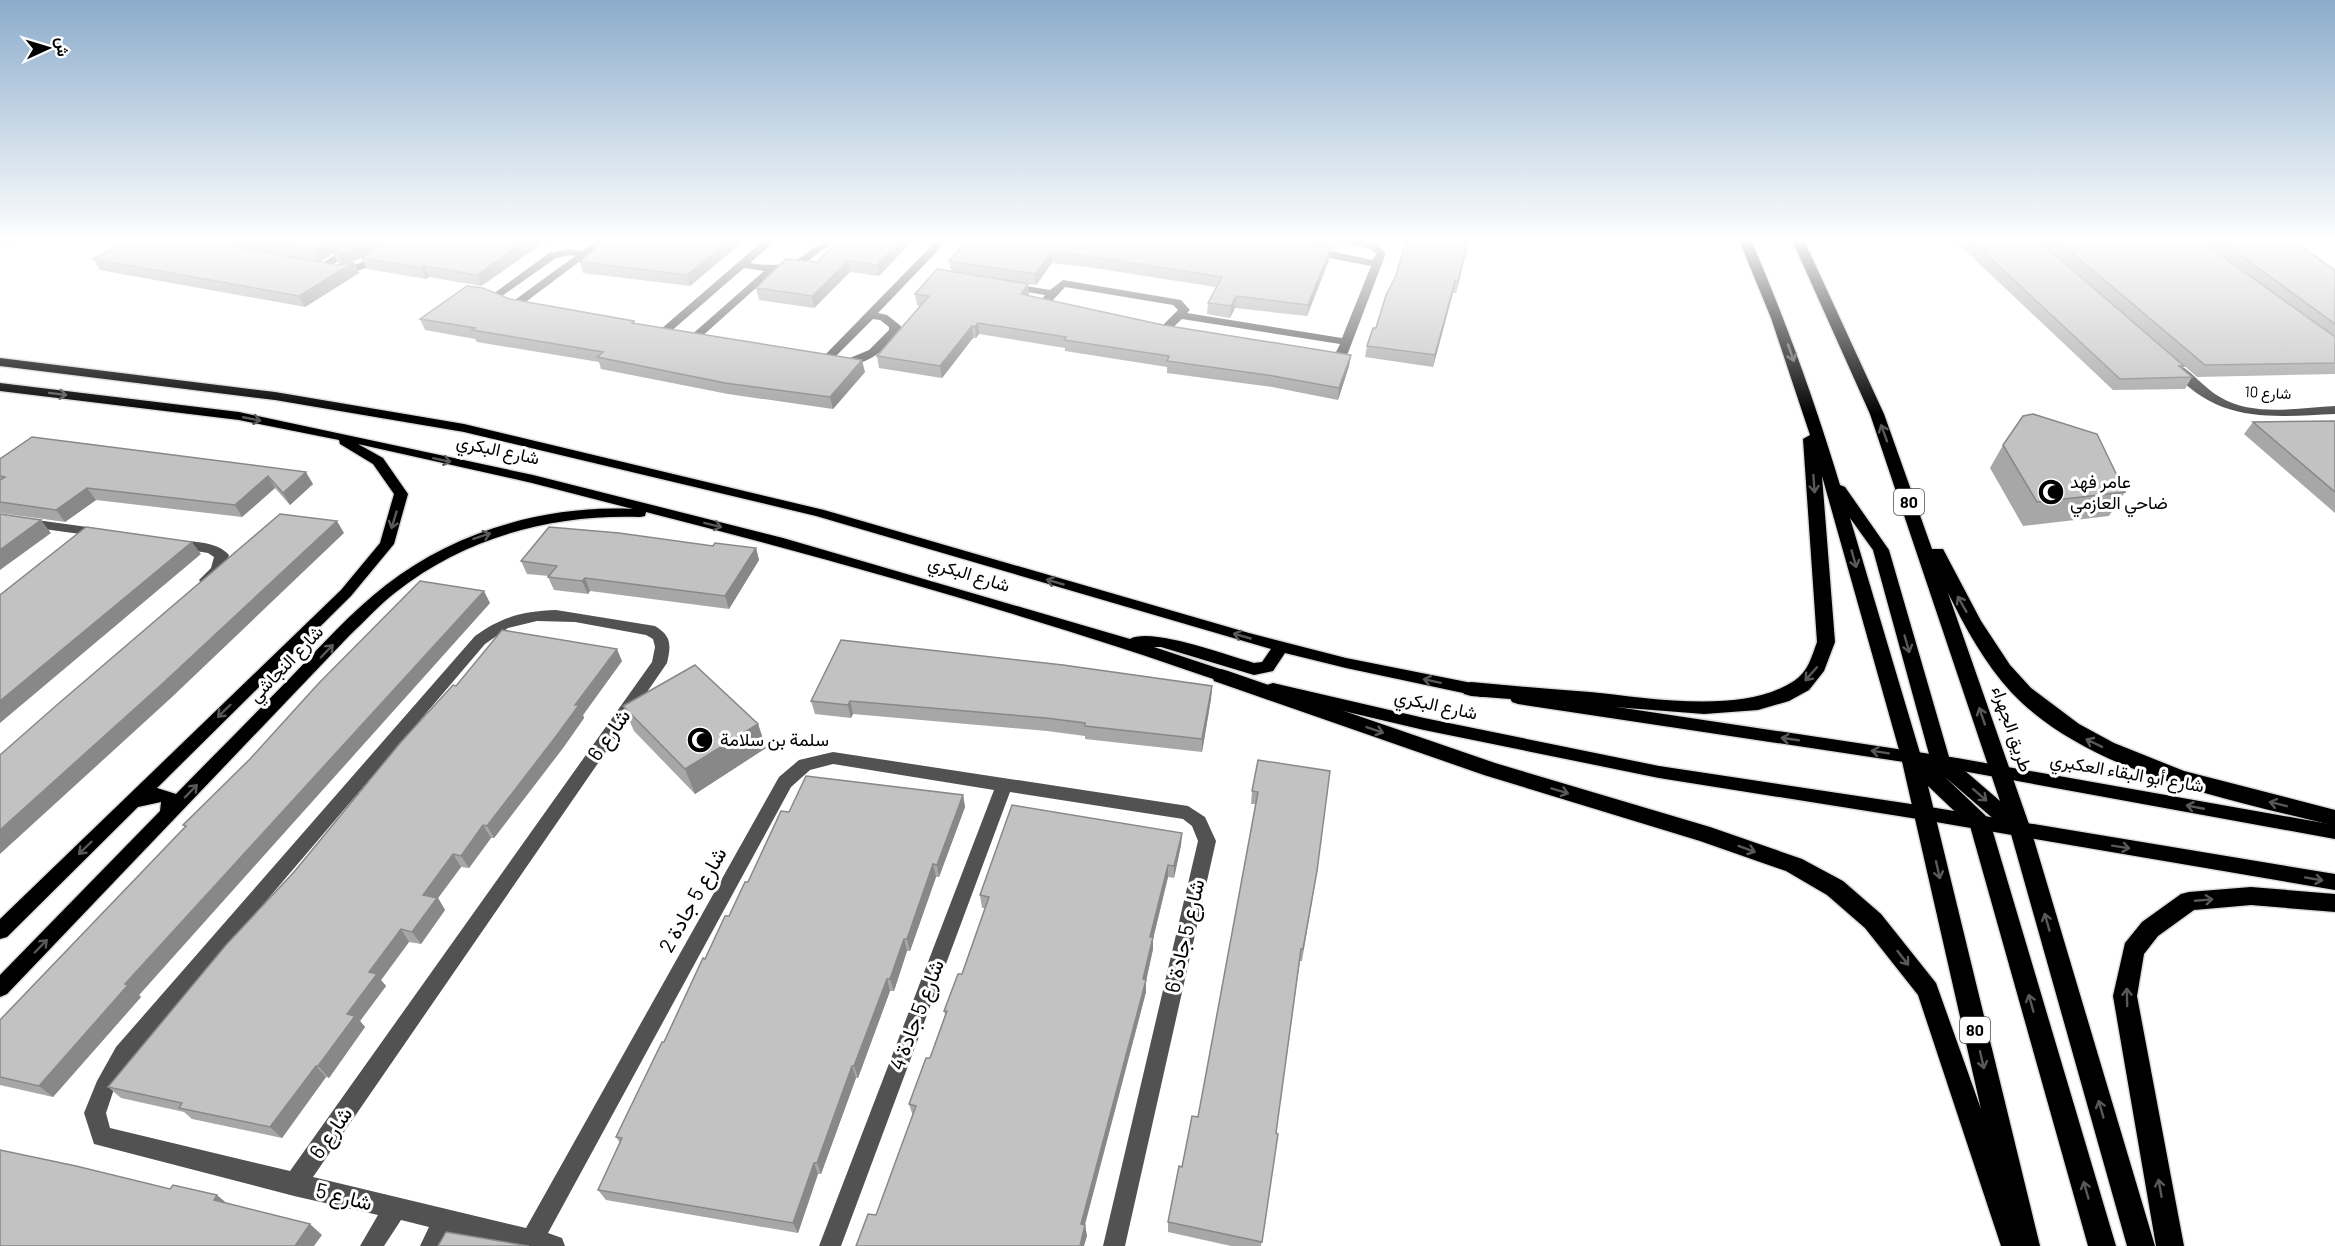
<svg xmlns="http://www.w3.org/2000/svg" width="2335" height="1246" viewBox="0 0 2335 1246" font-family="Barlow,Vazirmatn,sans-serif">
<rect width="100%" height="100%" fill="#fff"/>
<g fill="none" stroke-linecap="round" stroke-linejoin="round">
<defs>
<g id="major">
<path d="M0 358 275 392 464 424 824 510 1249 633 1346 658 1482 685 1488 687 1490 691 1488 695 1482 697 1346 668 1285 653 1273 671 1254 675 1161 647H1154L1238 675 1240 679 1238 683 1232 685C1193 673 1154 658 1115 646 960 596 804 552 646 512L645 516 640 517C553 514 466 537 396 592 379 605 365 621 349 636L7 994 0 997V975L160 811 161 802 138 807 7 937 0 939V919L341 590 380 543 394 494 373 464 340 444 339 440 239 420 0 391V383L239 412 533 475 783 538 1130 639C1152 627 1228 656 1254 663L1262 662 1271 649 816 516 464 432 275 400 0 366ZM358 444 532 483 633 509C546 505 455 531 386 585 351 612 321 646 291 677 253 716 214 755 176 794L157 788 351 596 394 544 408 494 383 458Z"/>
<polygon points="1273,683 1424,718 1659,766 1924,806 2335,874 2335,890 1924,820 1659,778 1424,730 1267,693 1265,689 1267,685"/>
<polygon points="1518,692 1957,758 2335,825 2335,839 1957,770 1518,704 1512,702 1510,698 1512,694"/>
</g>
<g id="highway">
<path d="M1739 240H1751C1786 321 1815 402 1840 485L1845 487 1889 550 1949 757 2000 801 1870 414 1792 240H1804L1884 414 1932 549H1943L1981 621 2010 665 2031 688 2079 724 2114 743 2184 771 2335 810V826C2231 800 2087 773 2011 692 1985 664 1965 627 1948 593L2031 830 2155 1246H2127L2011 834 1945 777 1986 816 1990 822 2116 1246H2088L1970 826 1928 786 2040 1246H2001L1918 995 1865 928 1827 895 1786 871 1700 841 1484 775 1214 681 1212 676 1214 671 1221 669 1228 671 1495 763 1710 827 1802 859 1843 881 1881 914 1936 983 1981 1109 1901 757 1822 476 1835 642 1824 671 1809 690 1789 701 1758 710 1704 714 1471 696 1464 694 1461 689 1464 684 1471 682C1511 686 1551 689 1590 692 1650 698 1742 715 1794 681 1808 672 1812 656 1817 642L1803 439 1810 435 1771 318ZM1850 518 1873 550 1932 765 1920 753Z"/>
<polygon points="2251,887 2335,894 2335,912 2251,905 2194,910 2158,936 2144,954 2137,996 2184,1246 2156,1246 2113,996 2125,943 2142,922 2181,894 2189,892"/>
</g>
</defs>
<!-- major casing -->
<use href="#major" stroke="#dbdbdb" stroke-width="3"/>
<!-- highway casing -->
<use href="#highway" stroke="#dbdbdb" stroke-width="3"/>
<!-- minor -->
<g fill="#525252" fill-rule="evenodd">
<polygon points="360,240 373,240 325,269 316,267"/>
<path d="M395 240H408C390 257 364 273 339 274L334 271 360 263Z"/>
<path d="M596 240H608L519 307 503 305 489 297 549 253 570 249 582 251ZM570 255 575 256 512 302 502 296 556 258Z"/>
<path d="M764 240H776L750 263C764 265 780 267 793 261 809 255 818 240 835 240L803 265 775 271 699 339H691L689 337 764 271 744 268 669 333H661V329Z"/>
<path d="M937 240H948L878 313 887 315 901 326V331C885 351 869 363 844 367L838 363 869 350 889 330V327L880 320 873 319 830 362H822V358Z"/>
<path d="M1266 240H1278L1373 260 1376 254 1371 249 1330 240C1349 240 1373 238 1386 253L1348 353 1342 359 1324 361 1318 358 1320 356 1335 354 1340 344 1182 319 1167 333H1159V329L1178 310 1173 305 1065 287 1053 300 1054 303 1067 309 1061 312 1045 307 1042 299 1045 295 1009 289 1004 286 1009 283 1050 290 1063 280 1181 300 1190 310 1187 313 1342 338 1371 266 1277 248Z"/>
<path d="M2175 363C2189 368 2205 389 2220 397 2253 417 2298 408 2335 406V414C2269 417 2216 424 2169 367Z"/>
<polygon points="0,515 102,529 109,533 102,537 0,523"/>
<path d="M176 540C193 542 217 541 229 555L225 570 211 583H201L199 580 211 568 214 557 208 553 171 547 169 544Z"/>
<path d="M556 610 655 626C672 636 671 646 667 663L313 1177 526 1228 779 777 799 760 833 752 1188 806 1205 817 1216 841 1125 1246H1103L1198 841 1192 826 1183 819 1010 792 841 1246H819L994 790 833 764 810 770 791 787 548 1233 562 1238 565 1246H507L452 1233 444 1246H420L429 1227 401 1220 384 1246H360L378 1215 294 1196 94 1144 84 1113 97 1081 116 1047 475 636C501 617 523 611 556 610ZM537 621 575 622 646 635 653 639 655 647 652 662 290 1171 110 1128 106 1113 113 1092 130 1061 485 644 508 628Z"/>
</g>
<!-- major -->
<use href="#major" fill="#000" fill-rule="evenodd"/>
<!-- highway -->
<use href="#highway" fill="#000" fill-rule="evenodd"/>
</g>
<!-- wall -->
<g fill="#a7a7a7">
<polygon points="0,240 22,240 13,245 0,242"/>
<polygon points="222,240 552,240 548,244 543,243 481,286 429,277 426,279 367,269 362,258 369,253 361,258 342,264 339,264 333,253 320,262 224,244"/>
<polygon points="745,240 690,286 583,273 580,262"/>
<polygon points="913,240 879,276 850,272 814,308 759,300 756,288 817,262"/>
<polygon points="967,240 1330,249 1329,260 1307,316 1235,308 1230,318 1207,314 1208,303 1216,287 1094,268 1052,263 1036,285 1028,284 1029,296 1163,325 1351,355 1349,366 1338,400 1272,387 1167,373 1167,367 1065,351 1065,348 979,334 976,338 973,338 942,378 879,368 877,356 920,306 917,305 915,294 951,271 949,261"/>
<polygon points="1291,240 1336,240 1333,249"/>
<polygon points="1407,240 1469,240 1456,293 1453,293 1433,367 1365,357 1367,346 1376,328 1395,278"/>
<polygon points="1954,240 2038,240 2184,366 2182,368 2192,377 2185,389 2113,390"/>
<polygon points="2039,240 2292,240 2335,270 2335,374 2197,377"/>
<polygon points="93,259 338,265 354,262 359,273 305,307 100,270"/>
<polygon points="510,299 634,321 635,323 865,372 833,409 728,394 601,369 599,362 477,342 475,339 425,330 420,319"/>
<polygon points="2335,421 2335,513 2244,434 2253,422"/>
<polygon points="32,437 313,484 290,505 275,488 242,517 96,500 65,522 0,513 0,459"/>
<polygon points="2003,445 2125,492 2109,516 2023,526 1990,468"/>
<polygon points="713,546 756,548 759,560 729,609 590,591 588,594 554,590 548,577 549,576 527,574 521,561"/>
<polygon points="490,603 139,995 141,997 53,1097 0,1085 0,1020 185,827 183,825"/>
<polygon points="622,661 583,715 584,718 563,748 494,838 491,838 469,868 461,867 438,898 445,910 421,944 409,942 381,980 386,986 360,1021 365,1027 329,1078 326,1077 282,1138 192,1119 184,1112 121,1098 108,1087 456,686"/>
<polygon points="1212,686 1211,699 1202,752 1085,739 1085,736 1047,731 853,714 851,718 815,714 811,701"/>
<polygon points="623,706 758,724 766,748 695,794 634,731"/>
<polygon points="1258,760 1315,884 1302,961 1300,961 1276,1133 1278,1134 1261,1246 1231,1246 1168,1232 1168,1222 1182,1167 1198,1117 1208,1063 1256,804 1251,804 1252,791"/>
<polygon points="963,795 965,807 939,877 936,877 910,951 907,951 894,991 890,991 858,1078 856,1078 821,1174 818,1174 798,1233 606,1200 598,1190 620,1143 616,1137 664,1042 705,959 789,812"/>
<polygon points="1182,833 1181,845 1174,878 1168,877 1153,939 1153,949 1146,981 1146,992 1085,1225 1087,1236 876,1215 913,1116 909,1104 930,1058 945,1015 944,1011 962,974 985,908 982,908 980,895"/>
</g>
<!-- shaded-wall -->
<g fill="#888">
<polygon points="11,240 22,240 13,245"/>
<polygon points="331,240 355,240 320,262 314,251"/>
<polygon points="367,240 395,240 387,243 361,258 342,264 337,253"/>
<polygon points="526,240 542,240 543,243 481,286 477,275"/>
<polygon points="729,240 745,240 690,286 687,275"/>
<polygon points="901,240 913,240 879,276 877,265"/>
<polygon points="1468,240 1469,240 1456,293 1458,282"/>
<polygon points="1330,249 1329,260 1307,316 1308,305"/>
<polygon points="1052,252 1052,263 1036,285 1035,274"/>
<polygon points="848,261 850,272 814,308 812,296"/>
<polygon points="354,262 359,273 305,307 299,296"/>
<polygon points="424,266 429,277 426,279 421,268"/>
<polygon points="1455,281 1453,293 1433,367 1435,355"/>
<polygon points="1028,284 1029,295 1022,305 1021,294"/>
<polygon points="1236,296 1235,308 1230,318 1231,306"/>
<polygon points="978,323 979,334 976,338 975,327"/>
<polygon points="972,326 973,338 942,378 940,366"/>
<polygon points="1351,355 1349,366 1338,400 1339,388"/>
<polygon points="862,360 865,372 833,409 830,397"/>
<polygon points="306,472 313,484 290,505 283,493"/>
<polygon points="268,476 275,488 242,517 235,505"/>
<polygon points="87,488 96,500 65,522 56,510"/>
<polygon points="41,520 51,533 0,570 0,550"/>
<polygon points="337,521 344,533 171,698 0,854 0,830"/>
<polygon points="192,542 201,554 0,723 0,701"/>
<polygon points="756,548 759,560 729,609 725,596"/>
<polygon points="585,578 590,591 588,594 582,581"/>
<polygon points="484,591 490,603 139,995 141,997 53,1097 39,1086 125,984"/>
<polygon points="617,649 622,661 583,715 584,718 563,748 494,838 487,826"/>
<polygon points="1212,686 1211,699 1202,752 1202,739"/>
<polygon points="850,701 853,714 851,718 848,705"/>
<polygon points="758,724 766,748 695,794 685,769"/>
<polygon points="963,795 965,807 939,877 937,865"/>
<polygon points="483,825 491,838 469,868 461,856"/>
<polygon points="1182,833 1181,845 1174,878 1174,866"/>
<polygon points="453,854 461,867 438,898 445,910 421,944 412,932 423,895"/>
<polygon points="933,864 936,877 910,951 907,939"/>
<polygon points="1168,865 1168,877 1153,939 1153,949 1146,981 1146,992 1082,1235 1081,1224 1143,979 1150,937"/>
<polygon points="401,929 409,942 381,980 386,986 360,1021 365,1027 329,1078 318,1066 347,1014 369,972"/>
<polygon points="904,939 907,951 894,991 890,979"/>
<polygon points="887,979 890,991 858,1078 854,1066"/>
<polygon points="316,1066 326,1077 282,1138 270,1127"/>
<polygon points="852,1066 856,1078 821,1174 817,1163"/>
<polygon points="814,1163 818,1174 798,1233 793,1223"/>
<polygon points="217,1195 230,1206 214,1200"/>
<polygon points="310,1224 322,1235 314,1246 295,1246"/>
<polygon points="1085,1225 1087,1236 1084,1246 1080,1246"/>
</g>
<!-- building -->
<g fill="#c2c2c2" stroke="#888" stroke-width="1.5">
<polygon points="129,240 196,240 338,265 354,262 299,296 93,259"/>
<polygon points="259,240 331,240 314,251"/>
<polygon points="354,240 367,240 356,247 337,253 333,253"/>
<polygon points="388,240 526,240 477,275 424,266 421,268 362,258"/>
<polygon points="604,240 729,240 687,275 580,262"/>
<polygon points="839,240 901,240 877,265 848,261 812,296 756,288 786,259 817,262"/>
<polygon points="967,240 1284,240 1330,249 1308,305 1236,296 1231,306 1208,303 1222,277 1094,257 1052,252 1035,274 949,261"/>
<polygon points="1407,240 1468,240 1458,282 1455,281 1435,355 1367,346 1373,328 1376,328 1386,295 1395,278"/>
<polygon points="1971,240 2038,240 2184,366 2179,366 2192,377 2120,379"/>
<polygon points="2057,240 2200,240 2335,337 2335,363 2205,365"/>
<polygon points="2220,240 2292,240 2335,270 2335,324"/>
<polygon points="937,269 1028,284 1021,294 1163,325 1351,355 1339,388 1273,376 1167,361 1169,356 1064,340 1066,337 978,323 975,327 972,326 940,366 877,356 929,296 915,294"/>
<polygon points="467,286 483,288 510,299 634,321 632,323 862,360 830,397 725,383 597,357 603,352 472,330 475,328 420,319"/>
<polygon points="2033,414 2097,434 2125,492 2037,502 2003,445 2023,416"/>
<polygon points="2335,421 2335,492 2253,422"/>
<polygon points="32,437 306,472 283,493 268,476 235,505 87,488 56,510 0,502 0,480 5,477 0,476 0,459"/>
<polygon points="0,514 41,520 0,550"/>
<polygon points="280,514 337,521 161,685 0,830 0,755 58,704"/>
<polygon points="86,527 192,542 0,701 0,595"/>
<polygon points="549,527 619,533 713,546 715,543 756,548 725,596 585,578 582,581 548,577 557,566 521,561"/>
<polygon points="420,581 484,591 125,984 128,985 39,1086 0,1077 0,1020 186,826 183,825 250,759 318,684"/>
<polygon points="502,630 617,649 575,705 579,705 557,735 487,826 483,825 461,856 453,854 423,895 437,898 412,932 401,929 369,972 377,974 347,1014 355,1016 318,1066 316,1066 270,1127 179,1108 182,1103 108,1087 226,945 294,872 401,742 453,685 456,686"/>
<polygon points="841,640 1063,665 1212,686 1202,739 1085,726 1085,723 1046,718 850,701 848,705 811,701"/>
<polygon points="695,665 758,724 685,769 623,706"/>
<polygon points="1258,760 1330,771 1317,871 1303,949 1301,949 1276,1133 1278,1134 1262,1242 1168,1222 1179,1166 1182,1167 1192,1116 1198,1117 1208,1063 1258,792 1252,791"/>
<polygon points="806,776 963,795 937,865 933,864 907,939 904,939 890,979 887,979 854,1066 852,1066 817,1163 814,1163 793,1223 598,1190 622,1138 616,1137 662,1042 664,1042 703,958 705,959 725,916 729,916 745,882 748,882 781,811 789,812"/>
<polygon points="1012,805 1182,833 1174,866 1168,865 1150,937 1153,937 1143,979 1146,980 1081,1224 1085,1225 1080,1246 856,1246 868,1214 876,1215 916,1106 909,1104 926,1058 930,1058 947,1011 944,1011 958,974 962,974 989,897 980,895"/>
<polygon points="0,1150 76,1166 170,1189 173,1185 217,1195 214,1200 310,1224 295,1246 0,1246"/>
<polygon points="446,1232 529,1246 438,1246"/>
</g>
<!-- one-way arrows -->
<defs><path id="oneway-shaft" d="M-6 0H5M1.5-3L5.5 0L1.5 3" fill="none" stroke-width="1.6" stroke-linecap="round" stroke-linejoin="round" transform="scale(1.5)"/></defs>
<g stroke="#595959">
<use href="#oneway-shaft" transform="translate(1791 353) rotate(71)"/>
<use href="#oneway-shaft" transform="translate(58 394) rotate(7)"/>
<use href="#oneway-shaft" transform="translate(252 419) rotate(11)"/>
<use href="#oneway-shaft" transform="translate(1884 433) rotate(-110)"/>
<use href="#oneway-shaft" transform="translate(442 460) rotate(12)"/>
<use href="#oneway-shaft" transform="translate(1814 484) rotate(86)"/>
<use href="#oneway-shaft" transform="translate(394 520) rotate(107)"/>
<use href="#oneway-shaft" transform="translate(713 525) rotate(14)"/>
<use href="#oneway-shaft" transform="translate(482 536) rotate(-18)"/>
<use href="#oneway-shaft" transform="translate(1854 559) rotate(74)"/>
<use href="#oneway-shaft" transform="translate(1055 582) rotate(-164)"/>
<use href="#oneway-shaft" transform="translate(1962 604) rotate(-120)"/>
<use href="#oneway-shaft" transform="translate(1242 636) rotate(-164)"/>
<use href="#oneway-shaft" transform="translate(1907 644) rotate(74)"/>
<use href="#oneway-shaft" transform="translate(327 651) rotate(-46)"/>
<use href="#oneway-shaft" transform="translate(1811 674) rotate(131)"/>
<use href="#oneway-shaft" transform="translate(1432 681) rotate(-168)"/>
<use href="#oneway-shaft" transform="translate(224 711) rotate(136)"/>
<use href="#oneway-shaft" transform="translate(1982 716) rotate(-109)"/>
<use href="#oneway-shaft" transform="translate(1375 730) rotate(19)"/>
<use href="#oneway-shaft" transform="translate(1790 739) rotate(-172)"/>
<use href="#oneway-shaft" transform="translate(2094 743) rotate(-154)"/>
<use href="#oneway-shaft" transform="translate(1880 752) rotate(-171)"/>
<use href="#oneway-shaft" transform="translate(191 791) rotate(-46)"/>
<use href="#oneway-shaft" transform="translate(1560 791) rotate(17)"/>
<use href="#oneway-shaft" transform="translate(1980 795) rotate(41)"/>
<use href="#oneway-shaft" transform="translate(2278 804) rotate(-166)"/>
<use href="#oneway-shaft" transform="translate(2195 807) rotate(-169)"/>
<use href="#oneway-shaft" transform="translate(2121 847) rotate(9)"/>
<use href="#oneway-shaft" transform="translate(85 848) rotate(136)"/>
<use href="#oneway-shaft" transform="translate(1747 849) rotate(20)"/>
<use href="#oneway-shaft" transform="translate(1938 870) rotate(77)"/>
<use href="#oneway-shaft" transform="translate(2314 879) rotate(10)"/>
<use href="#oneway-shaft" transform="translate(2204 900) rotate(-5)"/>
<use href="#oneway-shaft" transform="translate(2047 922) rotate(-106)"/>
<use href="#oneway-shaft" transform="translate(41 946) rotate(-46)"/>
<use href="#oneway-shaft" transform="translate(1903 958) rotate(52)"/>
<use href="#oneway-shaft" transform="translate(2127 997) rotate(-91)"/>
<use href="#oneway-shaft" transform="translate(2031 1003) rotate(-106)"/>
<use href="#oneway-shaft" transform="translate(1982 1060) rotate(77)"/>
<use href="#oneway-shaft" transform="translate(2101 1109) rotate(-106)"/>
<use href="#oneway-shaft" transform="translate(2160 1188) rotate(-100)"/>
<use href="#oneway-shaft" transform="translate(2086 1190) rotate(-106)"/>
</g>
<!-- sky -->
<linearGradient id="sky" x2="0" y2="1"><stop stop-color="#8baccb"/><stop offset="0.58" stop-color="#fff"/><stop offset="1" stop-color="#fff" stop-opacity="0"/></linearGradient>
<rect width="2335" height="415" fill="url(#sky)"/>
<!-- icons -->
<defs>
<symbol id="mosque-disc" viewBox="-11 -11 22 22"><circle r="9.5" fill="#000" stroke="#fff"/><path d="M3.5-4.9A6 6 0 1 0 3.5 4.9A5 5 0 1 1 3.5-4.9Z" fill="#fff"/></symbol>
</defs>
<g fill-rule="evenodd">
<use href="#mosque-disc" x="2036" y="477" width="30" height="30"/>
<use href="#mosque-disc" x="685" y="725" width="30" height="30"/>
</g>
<g text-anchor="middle" stroke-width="6" stroke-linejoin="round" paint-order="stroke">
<!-- far-street labels -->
<g font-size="15" fill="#000" stroke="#fff">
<text transform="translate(2268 393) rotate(3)" y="5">شارع 10</text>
</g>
<!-- shield labels -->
<g fill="#fff" stroke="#4c4c4c" stroke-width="1.5">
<rect x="1894" y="489" width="30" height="26" rx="4.5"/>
<rect x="1960" y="1017" width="30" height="26" rx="4.5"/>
</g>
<g font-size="16" font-weight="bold" fill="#000">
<text x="1909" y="508">80</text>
<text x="1975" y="1036">80</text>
</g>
<!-- street labels -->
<g font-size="18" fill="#000" stroke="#fff">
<text transform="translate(498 450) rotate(12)" y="6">شارع البكري</text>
<text transform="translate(969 574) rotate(17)" y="6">شارع البكري</text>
<text transform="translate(286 664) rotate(-46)" y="6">شارع النجاشي</text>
<text transform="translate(1436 705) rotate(12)" y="6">شارع البكري</text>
<text transform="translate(2012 729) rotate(71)" y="6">طريق الجهراء</text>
<text transform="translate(2127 773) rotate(10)" y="6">شارع أبو البقاء العكبري</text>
</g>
<!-- poi labels -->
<g font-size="18" fill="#000" stroke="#fff" text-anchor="start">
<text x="2070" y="488">عامر فهد<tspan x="2070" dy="21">ضاحي العازمي</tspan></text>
<text x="720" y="746">سلمة بن سلامة</text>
</g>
<!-- near-street labels -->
<g font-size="21" fill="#000" stroke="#fff">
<text transform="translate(609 735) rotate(-55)" y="7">شارع 6</text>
<text transform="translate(693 900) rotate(-61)" y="7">شارع 5 جادة 2</text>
<text transform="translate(1185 936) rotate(-77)" y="7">شارع 5 جادة 6</text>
<text transform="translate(917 1015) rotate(-69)" y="7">شارع 5 جادة 4</text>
<text transform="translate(331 1133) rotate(-55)" y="7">شارع 6</text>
<text transform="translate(344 1197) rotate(14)" y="7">شارع 5</text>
</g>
</g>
<!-- north arrow -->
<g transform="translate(48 48) rotate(86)" stroke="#ffffff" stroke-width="4.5" paint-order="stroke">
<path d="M0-4.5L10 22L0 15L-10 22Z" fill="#000000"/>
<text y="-9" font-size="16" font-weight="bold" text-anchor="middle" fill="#000000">ش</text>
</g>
</svg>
